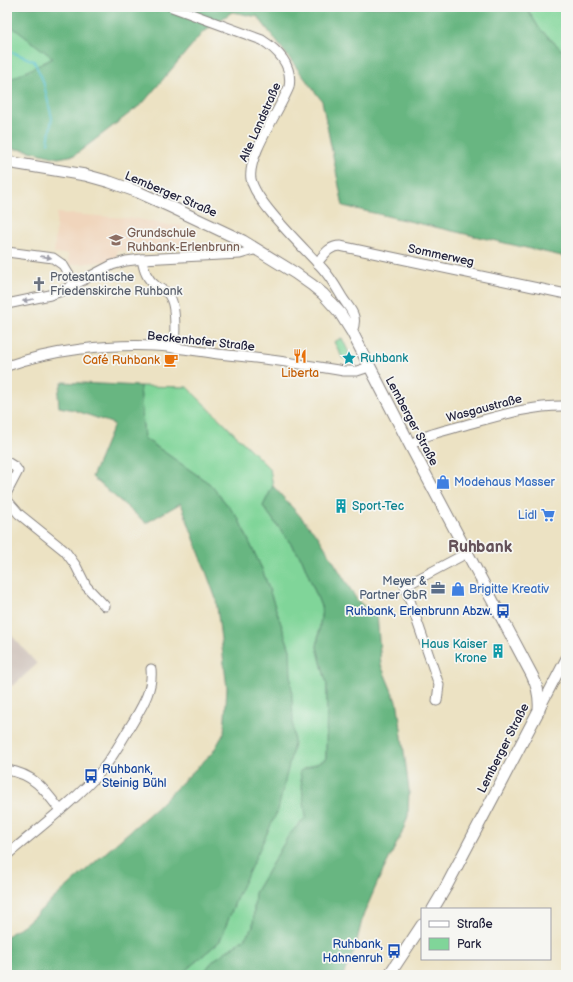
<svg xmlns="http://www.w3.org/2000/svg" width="573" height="982" viewBox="0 0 573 982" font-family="'Balsamiq Sans',sans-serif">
<rect width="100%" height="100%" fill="#f6f6f2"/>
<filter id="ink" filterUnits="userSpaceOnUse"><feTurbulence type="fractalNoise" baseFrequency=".025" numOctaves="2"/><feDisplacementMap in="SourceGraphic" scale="8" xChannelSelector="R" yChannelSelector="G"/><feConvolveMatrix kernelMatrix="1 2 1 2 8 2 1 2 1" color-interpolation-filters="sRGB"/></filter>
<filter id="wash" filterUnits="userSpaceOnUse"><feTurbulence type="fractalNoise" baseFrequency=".012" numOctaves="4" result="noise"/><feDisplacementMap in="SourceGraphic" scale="16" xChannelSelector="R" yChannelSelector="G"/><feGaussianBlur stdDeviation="0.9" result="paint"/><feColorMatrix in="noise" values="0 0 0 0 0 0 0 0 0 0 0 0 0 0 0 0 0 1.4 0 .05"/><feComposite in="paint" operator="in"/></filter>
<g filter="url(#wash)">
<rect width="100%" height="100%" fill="#ece2c3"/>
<!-- built -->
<polygon fill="#f0d5bc" points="57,213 138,219 168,225 181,225 182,232 190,231 190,247 117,251 117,260 69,265 68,254 54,254"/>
<!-- industrial -->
<polygon fill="#cec1b9" points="7,630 37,664 13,686 7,683"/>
<!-- green -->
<g fill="#80d599" stroke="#517c6a">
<polygon points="526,7 564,7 566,11 566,54 539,28"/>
<polygon points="7,23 54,58 13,79 7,77"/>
<polygon points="342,338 350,355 343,359 334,342"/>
<polygon points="140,386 187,387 270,469 273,486 263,506 302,559 322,609 317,647 327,685 326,760 300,771 306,817 289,835 255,893 253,927 244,939 214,960 201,975 180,975 220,941 237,897 290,650 262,569 238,518 210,484 144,438"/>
</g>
<!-- forest -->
<g fill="#68b681" stroke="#456c5e">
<polygon points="7,7 526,7 539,28 566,54 566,257 343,206 322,101 258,17 232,12 203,32 143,103 75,155 58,158 26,150 7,148 7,77 13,78 53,58 7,23"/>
<polygon points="62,382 140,386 144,438 210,484 238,518 262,569 290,650 294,744 278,810 237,897 220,941 180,975 7,975 7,936 25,924 155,809 213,752 224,733 227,688 216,599 181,503 146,523 92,477 114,424 74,410 59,407 58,394"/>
<polygon points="273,486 318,536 357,600 365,607 373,609 377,614 381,665 398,706 409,790 408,816 402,833 379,879 363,916 355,949 343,975 201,975 214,960 244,939 253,927 255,893 289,835 306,817 300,771 326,759 327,685 317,647 322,609 302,559 263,506"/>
</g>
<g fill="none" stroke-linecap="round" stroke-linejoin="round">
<!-- stream -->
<polyline stroke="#53c0cd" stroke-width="2" points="7,50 34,61 43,81 52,118 48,143"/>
</g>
</g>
<g filter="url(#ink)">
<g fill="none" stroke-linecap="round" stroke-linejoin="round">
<defs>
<g id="minor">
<path d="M172 7 262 40C279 51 293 66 289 87 280 110 247 156 251 179 255 202 306 250 323 269 331 278 336 287 342 297 350 310 359 315 352 332"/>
<polyline points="7,252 53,258 63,265 75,285"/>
<path d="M142 259C144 271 147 279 156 286 160 289 166 291 169 295 177 306 175 335 174 348"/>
<path d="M317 263C324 255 329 246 340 246L566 294"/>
<polyline points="7,304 50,295 62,291 112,265 126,261 142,259 240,254 257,249"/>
<path d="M7 366C51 350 108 344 154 346 175 347 196 351 218 354 260 358 302 364 344 371H357L369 367"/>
<path d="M410 445C425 434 444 431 461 426 495 417 530 405 566 406"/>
<polyline points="7,462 15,467 18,471 7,492"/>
<polyline points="7,500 19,514 65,551 76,566 86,586 105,606"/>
<polyline points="437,701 439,685 405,586 467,553"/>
<polyline points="539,710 566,658"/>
<path d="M7 770C34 774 45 790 60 810"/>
<path d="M7 855C40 827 75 801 103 769 114 755 123 738 133 722 143 705 153 689 151 669"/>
</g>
<g id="major">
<path d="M7 162 85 175 110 182 138 192 169 206 243 241 295 273 312 285 323 294 340 313 352 332 410 445 532 675C538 687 540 697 539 710L446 887 433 909"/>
<polyline points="389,975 422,925"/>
</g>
</defs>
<!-- minor casing -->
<use href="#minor" stroke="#87827f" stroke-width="11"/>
<!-- major casing -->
<use href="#major" stroke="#87827f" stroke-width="13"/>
<!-- minor -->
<use href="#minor" stroke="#fff" stroke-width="9"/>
<!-- major -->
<use href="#major" stroke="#fff" stroke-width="11"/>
</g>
<!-- one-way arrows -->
<defs><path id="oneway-solid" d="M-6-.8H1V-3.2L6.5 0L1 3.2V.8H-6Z"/></defs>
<g fill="#9c9ca7">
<use href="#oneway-solid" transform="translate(46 257) rotate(8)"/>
<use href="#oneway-solid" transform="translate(28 300) rotate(170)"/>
</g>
</g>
<!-- icons -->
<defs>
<symbol id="school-bare" viewBox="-9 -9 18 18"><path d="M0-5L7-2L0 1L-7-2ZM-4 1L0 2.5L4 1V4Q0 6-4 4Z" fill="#8d6e63" stroke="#f6f6f2" stroke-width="2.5" paint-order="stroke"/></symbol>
<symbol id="church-bare" viewBox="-9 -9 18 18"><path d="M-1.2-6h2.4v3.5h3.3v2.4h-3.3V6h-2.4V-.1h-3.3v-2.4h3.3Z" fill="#6b7280" stroke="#f6f6f2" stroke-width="2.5" paint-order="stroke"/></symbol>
<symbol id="restaurant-bare" viewBox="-9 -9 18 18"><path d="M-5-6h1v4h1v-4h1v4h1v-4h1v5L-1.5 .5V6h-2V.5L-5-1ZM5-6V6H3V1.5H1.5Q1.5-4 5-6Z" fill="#e8710a" stroke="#f6f6f2" stroke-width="2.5" paint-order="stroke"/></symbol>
<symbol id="sight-bare" viewBox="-9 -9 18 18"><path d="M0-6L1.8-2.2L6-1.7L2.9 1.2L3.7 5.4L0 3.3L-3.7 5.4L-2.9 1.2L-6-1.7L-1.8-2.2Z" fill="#0f9aa8" stroke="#f6f6f2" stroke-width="2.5" paint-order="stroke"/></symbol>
<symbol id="cafe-bare" viewBox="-9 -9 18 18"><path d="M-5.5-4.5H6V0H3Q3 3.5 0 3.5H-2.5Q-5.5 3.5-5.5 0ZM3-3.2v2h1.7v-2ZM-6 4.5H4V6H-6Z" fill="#e8710a" stroke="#f6f6f2" stroke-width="2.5" paint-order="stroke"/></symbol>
<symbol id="shop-bare" viewBox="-9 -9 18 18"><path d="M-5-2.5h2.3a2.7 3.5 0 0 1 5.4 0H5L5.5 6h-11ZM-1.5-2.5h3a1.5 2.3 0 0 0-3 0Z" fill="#3f7fe0" stroke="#f6f6f2" stroke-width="2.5" paint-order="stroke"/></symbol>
<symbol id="building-bare" viewBox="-9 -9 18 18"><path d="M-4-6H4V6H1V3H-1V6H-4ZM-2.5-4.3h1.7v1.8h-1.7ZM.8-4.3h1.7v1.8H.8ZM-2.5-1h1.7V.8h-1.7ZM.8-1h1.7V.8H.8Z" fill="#0f9aa8" stroke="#f6f6f2" stroke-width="2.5" paint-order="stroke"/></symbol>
<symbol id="supermarket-bare" viewBox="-9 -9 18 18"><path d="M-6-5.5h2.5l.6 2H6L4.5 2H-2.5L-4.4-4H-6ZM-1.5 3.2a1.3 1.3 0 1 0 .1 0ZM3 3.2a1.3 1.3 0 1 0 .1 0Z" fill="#3f7fe0" stroke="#f6f6f2" stroke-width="2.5" paint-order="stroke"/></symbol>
<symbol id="office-bare" viewBox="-9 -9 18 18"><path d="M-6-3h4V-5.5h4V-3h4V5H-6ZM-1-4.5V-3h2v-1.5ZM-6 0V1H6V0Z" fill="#5c6f8a" stroke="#f6f6f2" stroke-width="2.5" paint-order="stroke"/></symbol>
<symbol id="bus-bare" viewBox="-9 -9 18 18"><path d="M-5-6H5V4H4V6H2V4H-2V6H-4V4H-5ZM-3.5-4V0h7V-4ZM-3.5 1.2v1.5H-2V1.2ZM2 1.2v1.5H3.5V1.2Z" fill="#1a4fb4" stroke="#f6f6f2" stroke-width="2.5" paint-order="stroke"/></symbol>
</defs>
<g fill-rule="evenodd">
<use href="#school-bare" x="106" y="230" width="20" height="20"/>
<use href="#church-bare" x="29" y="274" width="20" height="20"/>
<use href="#restaurant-bare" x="290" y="346" width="20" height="20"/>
<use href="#sight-bare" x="339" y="348" width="20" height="20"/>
<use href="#cafe-bare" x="161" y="350" width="20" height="20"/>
<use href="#shop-bare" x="433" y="472" width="20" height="20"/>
<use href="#building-bare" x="331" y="496" width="20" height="20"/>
<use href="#supermarket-bare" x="538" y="505" width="20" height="20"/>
<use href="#office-bare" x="428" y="578" width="20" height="20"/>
<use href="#shop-bare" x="448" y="579" width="20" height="20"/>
<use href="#bus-bare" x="493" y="601" width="20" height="20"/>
<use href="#building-bare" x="488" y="641" width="20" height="20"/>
<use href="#bus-bare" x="81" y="766" width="20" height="20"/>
<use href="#bus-bare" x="384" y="941" width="20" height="20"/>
</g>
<g text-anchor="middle" stroke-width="3.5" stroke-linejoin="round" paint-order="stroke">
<!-- street labels -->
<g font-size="12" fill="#22223b" stroke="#f6f6f2">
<text transform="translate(260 122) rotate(-66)" y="4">Alte Landstraße</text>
<text transform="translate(171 194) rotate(23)" y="4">Lemberger Straße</text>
<text transform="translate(441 255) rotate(12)" y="4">Sommerweg</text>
<text transform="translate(201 341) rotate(6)" y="4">Beckenhofer Straße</text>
<text transform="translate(484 408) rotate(-15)" y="4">Wasgaustraße</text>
<text transform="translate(412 421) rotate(62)" y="4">Lemberger Straße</text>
<text transform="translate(503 748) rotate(-63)" y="4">Lemberger Straße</text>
</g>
<!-- education labels -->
<g font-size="12" fill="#785e54" stroke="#f6f6f2" text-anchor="start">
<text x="127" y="237">Grundschule<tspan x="127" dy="14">Ruhbank-Erlenbrunn</tspan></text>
</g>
<!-- worship labels -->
<g font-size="12" fill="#5b616d" stroke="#f6f6f2" text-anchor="start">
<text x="50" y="281">Protestantische<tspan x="50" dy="14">Friedenskirche Ruhbank</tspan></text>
</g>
<!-- culture labels -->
<g font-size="12" fill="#0d838f" stroke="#f6f6f2" text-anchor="start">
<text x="360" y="362">Ruhbank</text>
<text x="352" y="510">Sport-Tec</text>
<text x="487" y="648" text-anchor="end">Haus Kaiser<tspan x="487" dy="14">Krone</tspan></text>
</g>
<!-- food labels -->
<g font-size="12" fill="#c56008" stroke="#f6f6f2" text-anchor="end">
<text x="160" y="364">Café Ruhbank</text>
<text x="300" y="377" text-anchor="middle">Liberta</text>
</g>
<!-- shop labels -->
<g font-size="12" fill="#366cbe" stroke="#f6f6f2" text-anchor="start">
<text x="454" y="486">Modehaus Masser</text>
<text x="537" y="519" text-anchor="end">Lidl</text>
<text x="469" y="593">Brigitte Kreativ</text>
</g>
<!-- service labels -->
<g font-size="12" fill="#4e5e75" stroke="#f6f6f2" text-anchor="end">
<text x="427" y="585">Meyer &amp;<tspan x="427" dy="14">Partner GbR</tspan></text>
</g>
<!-- transit labels -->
<g font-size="12" fill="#164399" stroke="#f6f6f2" text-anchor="end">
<text x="492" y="615">Ruhbank, Erlenbrunn Abzw.</text>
<text x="102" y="773" text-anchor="start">Ruhbank,<tspan x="102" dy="14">Steinig Bühl</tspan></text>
<text x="383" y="948">Ruhbank,<tspan x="383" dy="14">Hahnenruh</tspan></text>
</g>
<!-- district labels -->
<g font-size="16" font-weight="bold" fill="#655259" stroke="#f6f6f2">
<text x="480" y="552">Ruhbank</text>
</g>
</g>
<!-- margin -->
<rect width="573" height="982" fill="none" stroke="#f6f6f2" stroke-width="24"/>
<!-- legend -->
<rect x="421" y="908" width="130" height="52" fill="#f6f6f2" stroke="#a1a1a9"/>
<rect x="429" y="921" width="20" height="6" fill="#ffffff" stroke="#a1a1a9"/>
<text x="457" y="928" font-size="12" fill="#22223b">Straße</text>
<rect x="429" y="938" width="20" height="12" fill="#80d599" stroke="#a1a1a9"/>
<text x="457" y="948" font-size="12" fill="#22223b">Park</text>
</svg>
